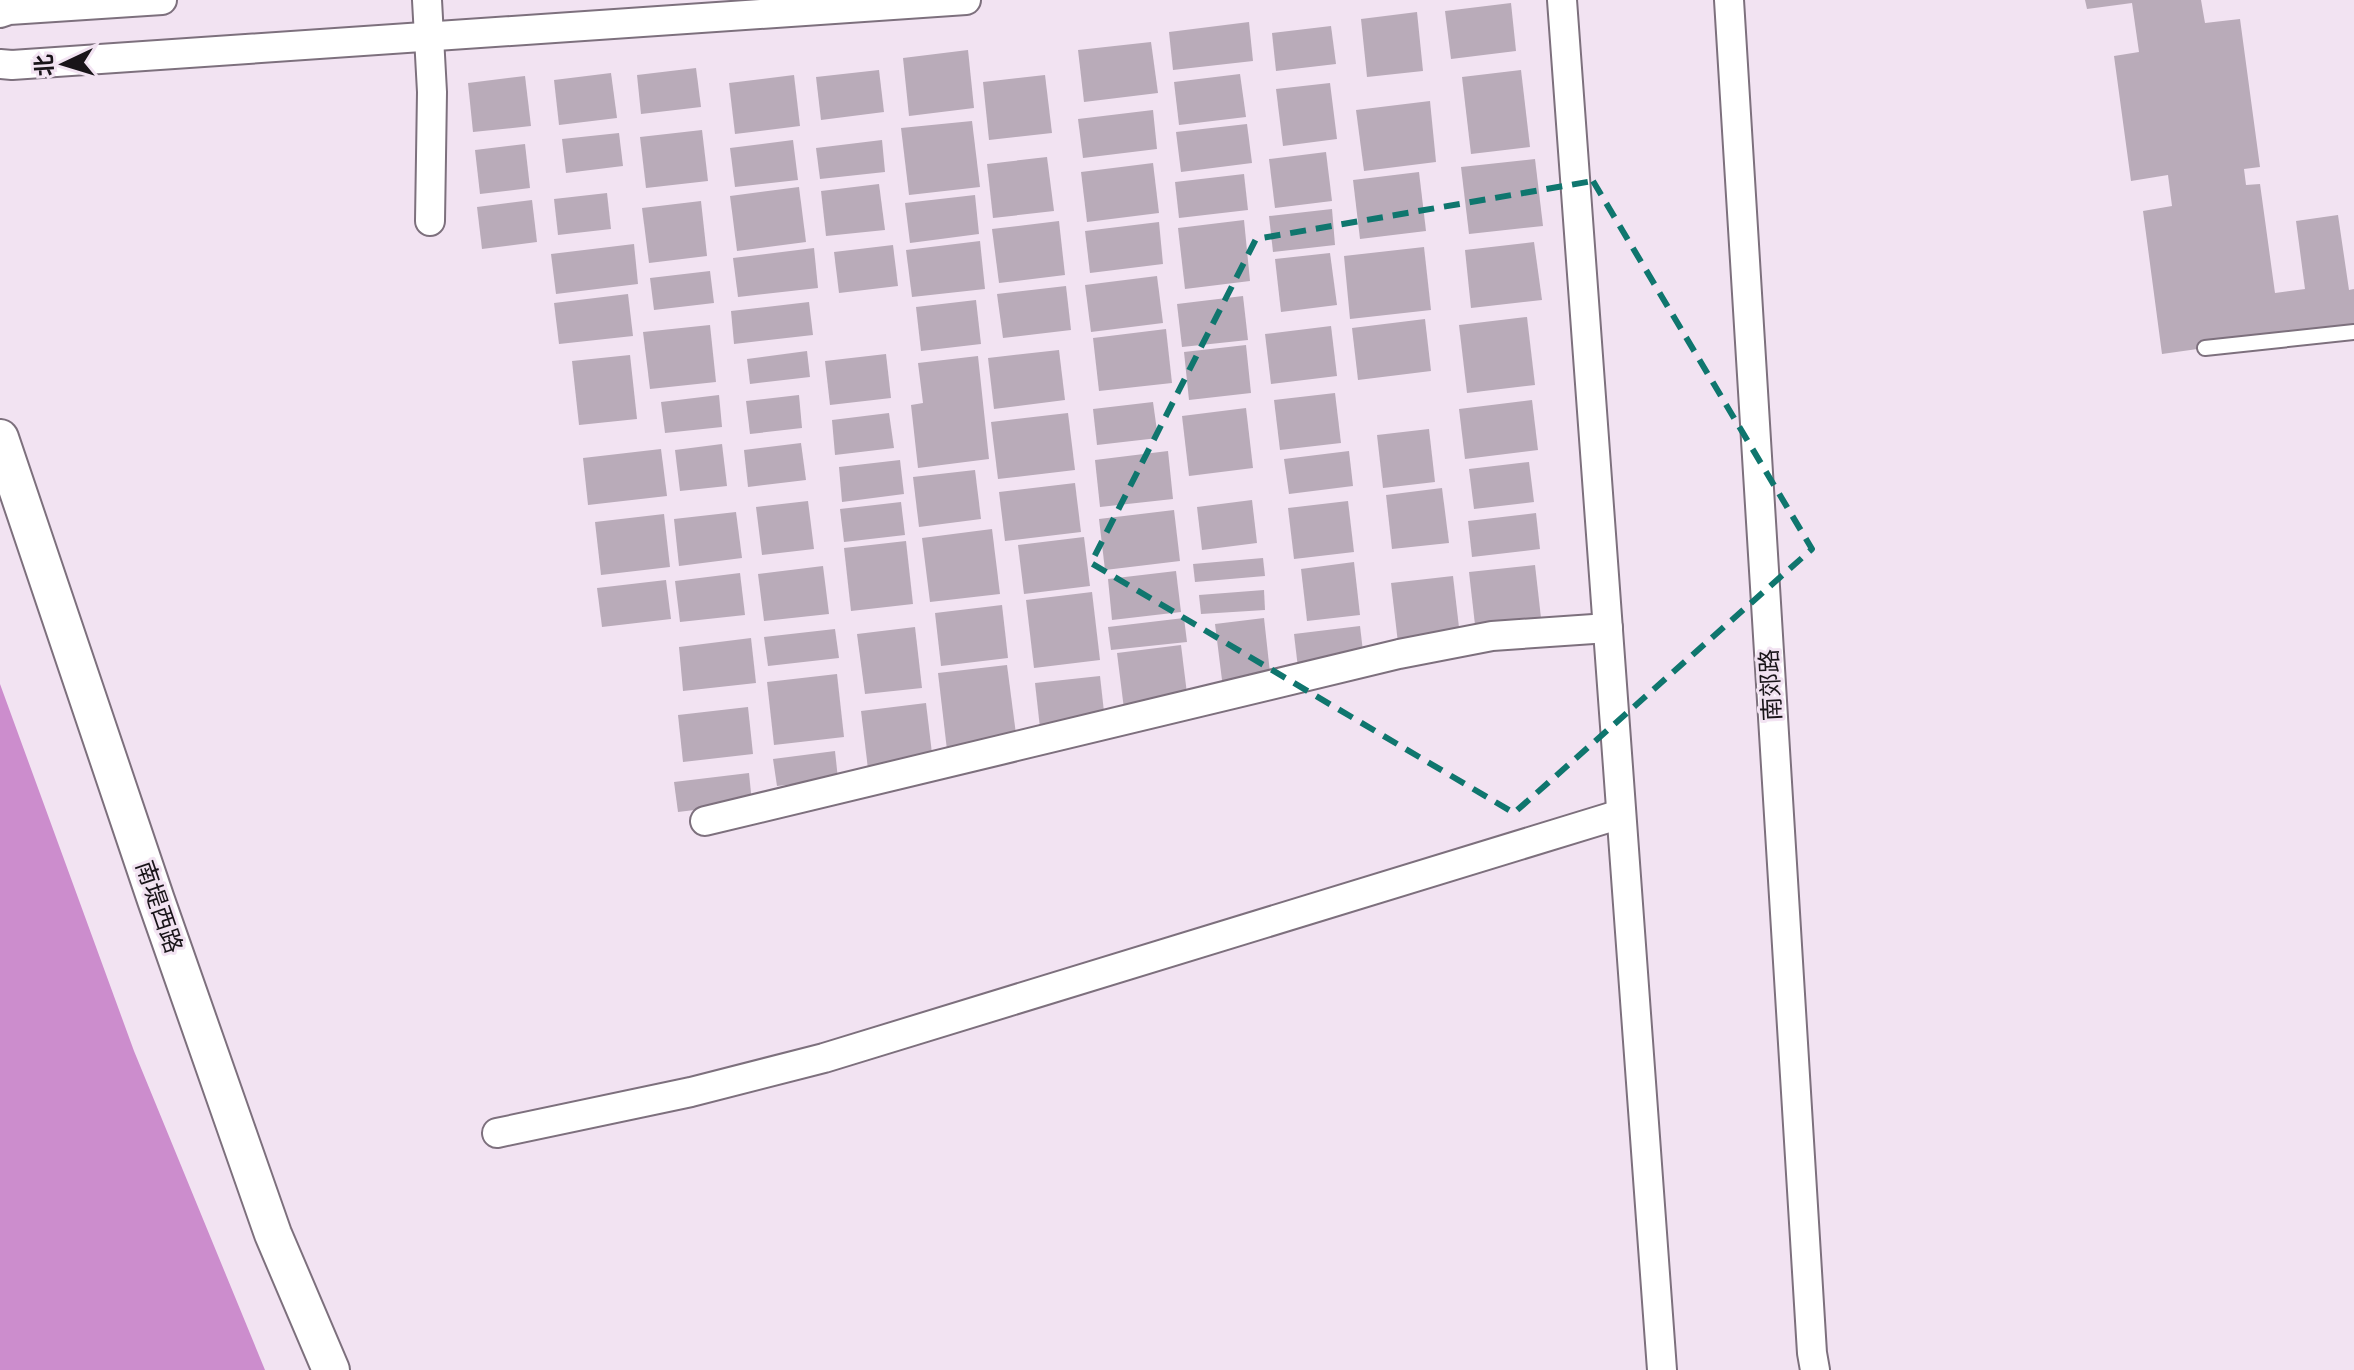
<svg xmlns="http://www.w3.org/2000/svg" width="2354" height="1370" viewBox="0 0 2354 1370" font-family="'DM Sans','Noto Sans SC',sans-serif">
<rect width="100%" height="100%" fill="#f2e3f2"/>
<!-- water -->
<polygon fill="#cc8dcd" points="0,684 134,1051 265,1370 0,1370"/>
<!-- building -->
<g fill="#b9abb9">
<polygon points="2085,0 2201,0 2205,23 2240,19 2260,167 2244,169 2246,185 2260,184 2275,293 2305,289 2296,221 2338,215 2349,290 2354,289 2354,327 2162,354 2143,211 2172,206 2168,175 2131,181 2114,56 2139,52 2132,3 2087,9"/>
<polygon points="1511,3 1516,51 1451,59 1445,11"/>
<polygon points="1417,12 1423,71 1367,77 1361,19"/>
<polygon points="1249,22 1253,61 1173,70 1169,32"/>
<polygon points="1331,26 1336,64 1276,71 1272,33"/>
<polygon points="1151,42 1158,93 1084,102 1078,50"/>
<polygon points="968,50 974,108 909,116 903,58"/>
<polygon points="696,68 701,107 641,114 637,75"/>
<polygon points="879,70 884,112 821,120 816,77"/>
<polygon points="1521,70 1530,147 1471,154 1462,77"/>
<polygon points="611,73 617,118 559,125 554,80"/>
<polygon points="1240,74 1246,117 1179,125 1174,82"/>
<polygon points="794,75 800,126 735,134 729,83"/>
<polygon points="1045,75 1052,133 989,140 983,82"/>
<polygon points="525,76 531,126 473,132 468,83"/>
<polygon points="1330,83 1337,139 1283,146 1276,89"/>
<polygon points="1430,101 1436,162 1364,171 1356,110"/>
<polygon points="1153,110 1157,149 1083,158 1078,119"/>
<polygon points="972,121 980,187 909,195 901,128"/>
<polygon points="1247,124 1252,163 1181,172 1176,132"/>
<polygon points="702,130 708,181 646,188 640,137"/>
<polygon points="619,133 623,166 566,173 562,139"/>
<polygon points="793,140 798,180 735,187 730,148"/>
<polygon points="882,140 885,172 820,179 816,148"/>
<polygon points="525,144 530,188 480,194 475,150"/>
<polygon points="1326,152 1332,201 1275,208 1269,159"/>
<polygon points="1047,157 1054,211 993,218 987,164"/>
<polygon points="1535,159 1543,226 1469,234 1461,167"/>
<polygon points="1153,163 1159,213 1087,222 1081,172"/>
<polygon points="1419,172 1426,231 1360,239 1353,180"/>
<polygon points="1244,174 1248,210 1179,218 1175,182"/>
<polygon points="879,184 885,230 826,236 821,191"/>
<polygon points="799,187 806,242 737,251 730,196"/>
<polygon points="607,193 611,229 558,235 554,199"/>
<polygon points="975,195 979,234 910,243 905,203"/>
<polygon points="532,200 537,242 482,249 477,207"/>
<polygon points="701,201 707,256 649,263 642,208"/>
<polygon points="1332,209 1335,245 1273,252 1269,216"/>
<polygon points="1244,220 1250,281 1185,289 1178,228"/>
<polygon points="1059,221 1065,275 999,283 992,229"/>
<polygon points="1159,222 1163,264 1090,273 1085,231"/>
<polygon points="980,241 985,289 912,297 906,250"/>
<polygon points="1534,242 1542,300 1471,308 1465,250"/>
<polygon points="634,244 638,284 556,294 551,254"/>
<polygon points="893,245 898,286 839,293 834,252"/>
<polygon points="1424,247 1431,310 1350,319 1344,256"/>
<polygon points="814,248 818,288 738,297 733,258"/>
<polygon points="1330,253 1337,305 1281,312 1275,259"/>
<polygon points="710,271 714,303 654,310 650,278"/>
<polygon points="1157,276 1163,323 1091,332 1085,285"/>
<polygon points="1066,286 1071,330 1003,338 997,294"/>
<polygon points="628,294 633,336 559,344 554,303"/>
<polygon points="1243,296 1248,340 1182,347 1177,304"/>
<polygon points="976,300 981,344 921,351 916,307"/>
<polygon points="809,302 813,335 734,344 731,311"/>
<polygon points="1527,317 1535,385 1467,393 1459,325"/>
<polygon points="1425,319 1431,371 1358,380 1352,328"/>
<polygon points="710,325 716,382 650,389 643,332"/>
<polygon points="1331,326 1337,376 1271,384 1265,334"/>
<polygon points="1166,329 1172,383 1099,391 1093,338"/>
<polygon points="1246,345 1251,393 1189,400 1184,352"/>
<polygon points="1059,350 1065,400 994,409 988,358"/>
<polygon points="807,351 810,377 750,384 747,359"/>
<polygon points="886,354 891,398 830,405 825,361"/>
<polygon points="630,355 637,419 579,425 572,361"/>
<polygon points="978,356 989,459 918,468 911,405 923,403 918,363"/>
<polygon points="1335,393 1341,443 1280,450 1274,400"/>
<polygon points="719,395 722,427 665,433 661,402"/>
<polygon points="799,395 802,428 750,434 746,401"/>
<polygon points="1532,400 1538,450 1465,459 1459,409"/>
<polygon points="1153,402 1158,438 1097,445 1093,409"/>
<polygon points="1246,408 1253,468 1189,476 1182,416"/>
<polygon points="889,413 894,448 835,455 832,420"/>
<polygon points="1068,413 1075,470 998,479 991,422"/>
<polygon points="1429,429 1435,482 1383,488 1377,435"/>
<polygon points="801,443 806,480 748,487 744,450"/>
<polygon points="722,444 727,486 680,491 675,450"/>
<polygon points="661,449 667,496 588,505 583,458"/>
<polygon points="1168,451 1173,499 1100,507 1095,460"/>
<polygon points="1349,451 1353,486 1289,494 1284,459"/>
<polygon points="900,460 904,494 842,502 839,467"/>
<polygon points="1529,462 1534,502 1474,509 1469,469"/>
<polygon points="975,470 981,519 919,527 913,477"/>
<polygon points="1075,483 1081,532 1005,541 999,492"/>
<polygon points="1442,488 1449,543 1392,549 1386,495"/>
<polygon points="1252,500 1257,543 1202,550 1197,507"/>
<polygon points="808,501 814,549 762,555 756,507"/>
<polygon points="1348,501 1354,552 1294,559 1288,508"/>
<polygon points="901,502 905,535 844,542 840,509"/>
<polygon points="1174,510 1180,561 1105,570 1099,519"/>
<polygon points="736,512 742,558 679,566 674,519"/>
<polygon points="1536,513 1540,549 1472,557 1468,521"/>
<polygon points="664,514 670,567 601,575 595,522"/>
<polygon points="992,529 1000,594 930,602 922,538"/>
<polygon points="1084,537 1090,586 1024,594 1018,545"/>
<polygon points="906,541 913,604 851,611 844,548"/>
<polygon points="1263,558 1265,576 1195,582 1193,564"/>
<polygon points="1354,562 1360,615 1307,621 1301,569"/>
<polygon points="1535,565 1541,618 1475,625 1469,572"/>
<polygon points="823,566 829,614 764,621 758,574"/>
<polygon points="1176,571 1181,612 1112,620 1108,579"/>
<polygon points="740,573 745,615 680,622 675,581"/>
<polygon points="1453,576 1460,636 1398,643 1391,583"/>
<polygon points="666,580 671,619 602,627 597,588"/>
<polygon points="1264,590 1265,610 1201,614 1199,595"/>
<polygon points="1092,592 1100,660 1034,668 1026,600"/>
<polygon points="1002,605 1008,658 941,666 935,613"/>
<polygon points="1184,618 1187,642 1111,650 1108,627"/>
<polygon points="1264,618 1271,682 1223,688 1215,624"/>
<polygon points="1360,626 1364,660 1298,668 1294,634"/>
<polygon points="915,627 922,688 865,694 857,634"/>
<polygon points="835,629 839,658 768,666 764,637"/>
<polygon points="751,638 756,683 683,691 679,647"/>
<polygon points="1181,645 1188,702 1124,709 1117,653"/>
<polygon points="1007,665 1017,742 947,750 938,673"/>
<polygon points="837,674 844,737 774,745 767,682"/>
<polygon points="1100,676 1105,721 1040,728 1035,683"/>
<polygon points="926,703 933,762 868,769 861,711"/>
<polygon points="748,707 753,754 683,762 678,715"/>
<polygon points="835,751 838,779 777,786 773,759"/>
<polygon points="749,773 752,803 678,812 674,782"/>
</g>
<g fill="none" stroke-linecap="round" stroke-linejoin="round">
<defs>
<polyline id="service" points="2205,348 2354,332"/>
<g id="minor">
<polyline points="427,0 432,92 430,221"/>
<polyline points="1562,0 1662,1370"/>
<polyline points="1729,0 1812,1353 1815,1370"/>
<polyline points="0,13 9,10 162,0"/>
<polyline points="0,64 12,65 966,0"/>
<polyline points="705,821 1399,654 1492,636 1608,628"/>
<polyline points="497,1133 691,1092 824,1058 1621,814"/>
</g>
<polyline id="tertiary" points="0,438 156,900 273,1234 331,1370"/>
</defs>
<!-- service casing -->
<use href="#service" stroke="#7d707d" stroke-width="18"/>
<!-- minor casing -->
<use href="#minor" stroke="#7d707d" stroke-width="32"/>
<!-- tertiary casing -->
<use href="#tertiary" stroke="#7d707d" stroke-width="40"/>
<!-- service -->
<use href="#service" stroke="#fff" stroke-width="14"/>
<!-- minor -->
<use href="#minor" stroke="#fff" stroke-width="28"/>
<!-- tertiary -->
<use href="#tertiary" stroke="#fff" stroke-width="36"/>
</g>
<!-- marked area -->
<path fill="none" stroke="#0f766e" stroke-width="6" stroke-dasharray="16 10" stroke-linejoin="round" d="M1593 181 1812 549 1514 813 1091 563 1256 239Z"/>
<g text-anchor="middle" stroke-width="6" stroke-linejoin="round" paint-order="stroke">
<!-- street labels -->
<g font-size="24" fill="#191419" stroke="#f2e3f2">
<text transform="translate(1771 685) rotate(-93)" y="8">南郊路</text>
<text transform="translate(159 907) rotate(71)" y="8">南堤西路</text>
</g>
</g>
<!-- north arrow -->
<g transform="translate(64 64) rotate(266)" stroke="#f2e3f2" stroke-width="6" paint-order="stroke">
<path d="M0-6L14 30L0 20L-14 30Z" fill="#191419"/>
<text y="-12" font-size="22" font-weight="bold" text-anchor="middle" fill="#191419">北</text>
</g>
</svg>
